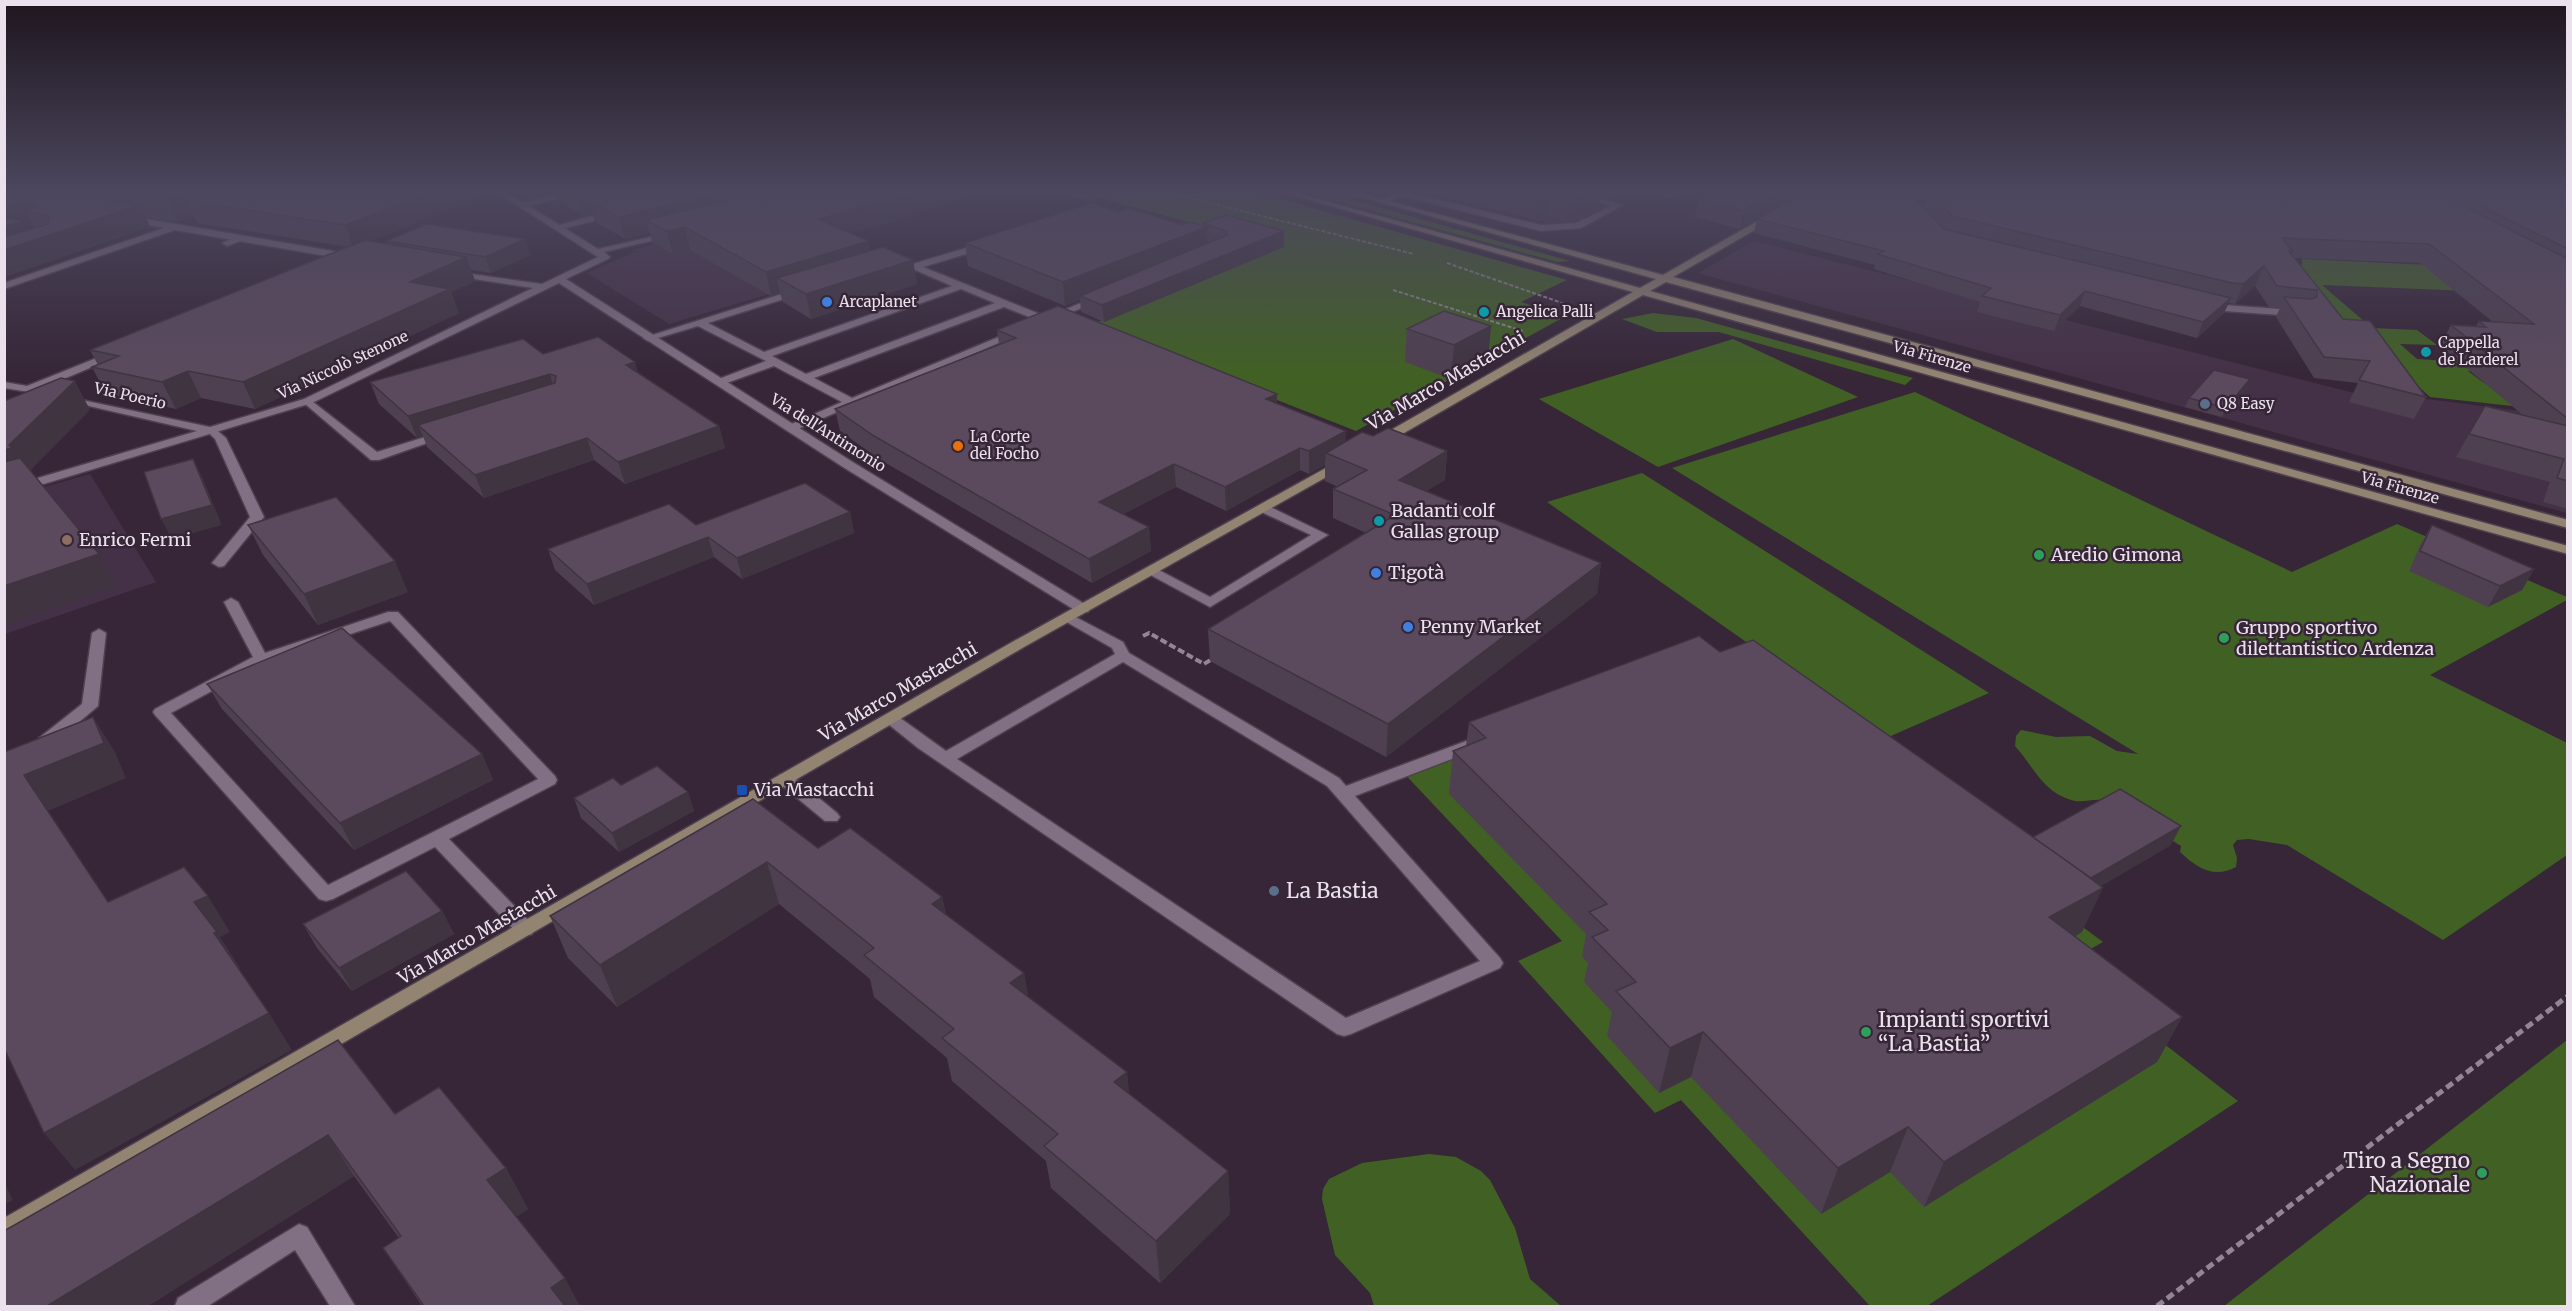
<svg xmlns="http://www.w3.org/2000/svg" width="2572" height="1311" viewBox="0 0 2572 1311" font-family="Merriweather,serif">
<rect width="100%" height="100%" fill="#362637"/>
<!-- built -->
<g fill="#453147">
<polygon points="1422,193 1550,193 1609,207 1584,219 1555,225"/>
<polygon points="761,216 865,265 669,324 587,273 634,252 631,250"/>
<polygon points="1754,241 2374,398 2380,393 2567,417 2567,513 1698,273"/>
<polygon points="90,474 156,582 5,634 5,498"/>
</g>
<!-- green -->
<g fill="#416124">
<polygon points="1064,193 1259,193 1567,280 1521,302 1566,316 1356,431 1088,326 1280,247 1100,198 1090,201"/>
<polygon points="1307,193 1328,193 1570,261 1557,262"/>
<polygon points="2302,259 2430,265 2495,292 2322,285 2372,328 2417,330 2437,345 2400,344 2417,359 2494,364 2502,372 2468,371 2484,383 2548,387 2567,412 2430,397 2301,281"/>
<polygon points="1653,313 1696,318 1913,378 1905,385 1719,332 1657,332 1622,319"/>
<polygon points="1733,339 1858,397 1658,467 1539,399"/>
<path d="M1915 392 2292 572 2397 524 2567 597V600L2430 675 2567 743V855L2443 940 2287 845 2249 839 2237 840 2233 845 2237 858 2236 867C2214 879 2197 868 2180 852L2181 846 2108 801C2095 797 2083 804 2071 800 2042 791 2034 767 2015 746L2016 736 2021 730 2056 737 2090 736 2117 751 2138 754 1672 468Z"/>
<polygon points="1642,473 1989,693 1884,739 1547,502"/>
<polygon points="1710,651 2103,942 2062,965 2238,1101 1927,1306 1870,1306 1681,1100 1655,1113 1518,961 1562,941 1398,767"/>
<polygon points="2567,1040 2567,1306 2224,1306"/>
<polygon points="1429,1154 1456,1157 1481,1171 1490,1180 1515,1228 1530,1279 1561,1306 1374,1306 1370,1293 1335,1255 1322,1199 1323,1189 1329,1179 1362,1163"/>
</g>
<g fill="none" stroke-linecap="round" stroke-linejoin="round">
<defs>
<g id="lane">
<polygon points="1395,193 1411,193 1541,225 1576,223 1611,206 1566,193 1579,193 1623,205 1581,228 1541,231 1403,196 1383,204 1379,201"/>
<polygon points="591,216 594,217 594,221 557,230 553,227"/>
<polygon points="240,235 243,236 243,240 227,246 222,243"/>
<path d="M986 242 991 245 989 247 923 267 1047 317 1095 297 1103 299 1039 326 1034 323 1037 320 1004 307 814 378 852 398 1013 331 1022 333 793 431 787 427 789 425 842 402 774 366 724 384H716V380L766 361 698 326 648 341 643 338 797 289H803V293L708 323 764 352 952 286 906 266ZM961 289 995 303 806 374 772 356Z"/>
<polygon points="308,398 377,452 444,431 450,435 379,460 371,460 304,403 302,401"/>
<polygon points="213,427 226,438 264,517 224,566 219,567 212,563 250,517 215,439 207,431"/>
<polygon points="1264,504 1328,535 1210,607 1143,571 1150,567 1155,568 1210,597 1311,535 1259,511 1258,508"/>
<path d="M231 598 238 602 265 653 388 612H398L555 776 557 780 555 784 449 839 532 924 534 929 532 934 525 936 518 934 435 847 333 899 326 901 319 899 155 715 153 712 155 709 253 657 224 602ZM390 621 538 779 328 885 171 713 266 662Z"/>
<path d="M1068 613 1123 642 1129 653 1339 778 1346 786 1466 741H1478L1480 745 1478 749 1355 796 1500 958 1503 963 1500 968 1351 1034 1344 1036 1337 1034 918 748 882 719 890 714 896 715 946 751 1115 654 1112 648 1063 620 1061 617 1063 614ZM1123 662 1327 786 1480 961 1346 1018 957 759Z"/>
<polygon points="99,629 106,633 98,706 51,746 39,746 37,742 39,738 82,704 92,633"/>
<polygon points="785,773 791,775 837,813 840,817 837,821 825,821 779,783 777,779 779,775"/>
<polygon points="299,1224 307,1227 355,1306 330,1306 295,1250 208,1306 175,1306 178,1298"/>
</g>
<g id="street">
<polygon points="498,193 507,193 523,202 565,193 579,193 529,206 598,249 672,232 672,236 604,252 610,257 608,259 566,279 851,461 1088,606 1090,609 1088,612 1078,612 843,467 559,283 312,403 4,496 4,488 197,431 63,400 63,396 210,427 304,399 533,288 454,276 451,275 451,271 542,284 598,257"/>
<polygon points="1667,193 1677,193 1669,198 1665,195"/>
<polygon points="129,216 350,254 355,257 350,260 175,230 4,289 4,283 164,228 126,221 125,219"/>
<polygon points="2208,301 2224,305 2297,310 2302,313 2297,316 2224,311 2204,306 2203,304"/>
<polygon points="114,351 119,354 118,356 40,389 44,392 42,394 4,388 4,382 27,386"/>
</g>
<g id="secondary">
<polygon points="1285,193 1297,193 1640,288 1656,279 1347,193 1359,193 1663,275 1768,215 1774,215 1774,219 1673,277 2568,520 2568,528 1666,282 1650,291 2568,546 2568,554 1643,295 1385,444 1377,444 1377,438 1633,292"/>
<polygon points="1808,193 1818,193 1795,207 1788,205"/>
<polygon points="1342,459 1346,460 1346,466 1024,647 4,1240 4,1218 1014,641"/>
</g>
</defs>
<!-- lane casing -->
<use href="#lane" stroke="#4e414f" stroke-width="3"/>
<!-- street casing -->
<use href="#street" stroke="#4e414f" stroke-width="3"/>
<!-- secondary casing -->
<use href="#secondary" stroke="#4e414f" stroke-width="3"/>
<!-- path-far2 -->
<g stroke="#938694" stroke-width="2" stroke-dasharray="4 2" stroke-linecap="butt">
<polyline points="1170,193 1414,254"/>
<polyline points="1447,263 1568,305"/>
<polyline points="1393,290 1523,331"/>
</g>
<!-- path-far1 -->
<polyline stroke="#938694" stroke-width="4" stroke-dasharray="7 3" stroke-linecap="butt" points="1143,636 1149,633 1204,664 1212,659"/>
<!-- path -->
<polyline stroke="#938694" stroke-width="5" stroke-dasharray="8 4.5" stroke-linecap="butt" points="2157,1306 2568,996"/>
<!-- lane -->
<use href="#lane" fill="#816f83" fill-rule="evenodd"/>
<!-- street -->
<use href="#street" fill="#816f83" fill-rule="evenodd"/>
<!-- secondary -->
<use href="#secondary" fill="#938471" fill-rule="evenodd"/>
</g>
<!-- wall -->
<g fill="#4e4050" fill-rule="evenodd">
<path d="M4 193H491L370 241 387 244 386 241 525 239 530 255 491 273 471 270 475 281 451 292 459 313 255 409 201 398 176 409 106 394 92 367 98 365 90 350 349 247 197 223 193 215 178 221H169L146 217 150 227 4 277ZM33 225 34 228 28 229 27 226Z"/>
<polygon points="544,193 984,193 914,213 914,216 851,233 870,250 917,284 811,319 783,302 780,293 771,296 690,250 673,254 652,242 650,233 625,239 596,222 594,215 584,216 558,201 556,194 547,195"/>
<polygon points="1452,193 1621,193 1609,199 1599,196 1598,205 1567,221 1545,215 1536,219 1452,198"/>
<path d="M1711 193H1805L1801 195H1813L1814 193H2568V509L2543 502 2550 482 2456 457 2469 434 2524 416 2440 346 2451 325 2476 326 2479 321 2493 322 2420 263 2294 258 2343 319 2426 397 2414 419 2349 402 2358 383 2314 378 2276 317 2280 308 2269 307 2255 286 2235 304 2228 303 2224 313 2197 338 2080 306 2054 331 1977 312 1980 302 1874 269 1875 265 1754 233 1757 220 1740 229 1695 217 1699 199ZM1915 199H1927L1924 208Z"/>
<polygon points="1118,212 1182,225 1203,226 1203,223 1284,247 1104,322 1081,312 1080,300 1065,306 968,266 965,243"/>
<polygon points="1491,326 1488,359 1451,379 1405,362 1407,329"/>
<polygon points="997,330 1277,403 1345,442 1373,436 1447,451 1445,480 1426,491 1601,563 1597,594 1386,757 1210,661 1208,629 1366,533 1333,518 1333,489 1338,487 1325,481 1325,465 1309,474 1300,470 1226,511 1176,487 1123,514 1149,527 1151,551 1092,583 879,459 840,431 835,409 999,344"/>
<polygon points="543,354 635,362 637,372 719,426 725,448 625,484 594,460 484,498 427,447 423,436 417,438 379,404 370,382"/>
<polygon points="2250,379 2246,388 2222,417 2185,407 2189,398"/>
<polygon points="850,512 854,533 742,579 714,557 594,605 555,570 548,549 696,525"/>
<polygon points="248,525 408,592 318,625 263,555"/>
<polygon points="2432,525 2534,569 2522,590 2488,607 2409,571 2420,545"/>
<polygon points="1720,652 2033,837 2171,845 2101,886 2082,932 2075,937 2182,1017 2157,1062 1924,1207 1890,1172 1821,1214 1691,1077 1659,1093 1607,1036 1612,1012 1584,982 1588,963 1582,957 1586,934 1449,794 1453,751 1466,746 1469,722"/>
<polygon points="207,684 482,754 493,780 354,850 222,709"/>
<polygon points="688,792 694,811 619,852 581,818 574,798"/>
<polygon points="818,848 942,897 946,914 1024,973 1028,996 1127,1072 1129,1094 1228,1171 1230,1214 1160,1283 1051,1188 1046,1161 952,1081 947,1058 874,997 870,979 779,904 617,1007 568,958 550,916"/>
<polygon points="442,911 454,934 352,991 317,948 303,924"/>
<polygon points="395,1114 506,1168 528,1209 516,1217 580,1306 422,1306 383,1248 399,1238 354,1176 148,1306 4,1306 4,1231"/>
</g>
<!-- shaded-wall -->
<g fill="#403441">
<polygon points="186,193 258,193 187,201 193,215 178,221 168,199"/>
<polygon points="429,193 491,193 353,248 345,225"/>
<polygon points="546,193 555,193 556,194 547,195"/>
<polygon points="588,193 594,215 584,216 578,194"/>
<polygon points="720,193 813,193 646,220 650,233 625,239 619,217"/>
<polygon points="907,193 984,193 914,213 914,216 822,241 818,219"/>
<polygon points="1588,193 1600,193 1598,205 1567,221 1569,202"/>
<polygon points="1610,193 1621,193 1609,199"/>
<polygon points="1776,193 1805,193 1740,229 1743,211"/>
<polygon points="1547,197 1545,215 1536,219 1538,201"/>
<polygon points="30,200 37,214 26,211 33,225 27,226 34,240 140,205 150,227 4,277 4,208"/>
<polygon points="685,227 690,250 673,254 667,231"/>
<polygon points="1207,227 1208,249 1080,296 1080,300 1065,306 1063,282"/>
<polygon points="1284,231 1284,247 1104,322 1102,305"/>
<polygon points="525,239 530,255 491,273 485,257"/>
<polygon points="869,241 873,264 777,278 780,293 771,296 766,272"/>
<polygon points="466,257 475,281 451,292 459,313 255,409 243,382 410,282"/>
<polygon points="913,260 917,284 811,319 806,294"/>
<polygon points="2264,266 2255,286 2235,304 2243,284"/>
<polygon points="2085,291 2080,306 2054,331 2060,315"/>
<polygon points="2231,298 2224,313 2197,338 2203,322"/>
<polygon points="1491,326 1488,359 1451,379 1454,345"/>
<polygon points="635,362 641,383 626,365"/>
<polygon points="188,371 201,398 176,409 162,382"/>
<polygon points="550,374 556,395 418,425 423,436 417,438 408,416"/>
<polygon points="2250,379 2246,388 2222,417 2226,408"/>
<polygon points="75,381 90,410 27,474 4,486 4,450"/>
<polygon points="1277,394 1277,416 1266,399"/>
<polygon points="719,426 725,448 625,484 618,462"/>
<polygon points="1346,431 1345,453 1326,453 1325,465 1309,474 1309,451"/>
<polygon points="587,438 594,460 484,498 475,475"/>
<polygon points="1300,448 1300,470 1226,511 1225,487"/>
<polygon points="1447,451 1445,480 1397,509 1399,480"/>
<polygon points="193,459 203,479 222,525 172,539 161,519"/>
<polygon points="1174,464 1176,487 1101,526 1099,502"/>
<polygon points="850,512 854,533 742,579 737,558"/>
<polygon points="1149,527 1151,551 1092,583 1089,559"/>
<polygon points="708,537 714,557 594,605 587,584"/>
<polygon points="99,554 117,586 4,626 4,586"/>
<polygon points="395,561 408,592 318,625 304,594"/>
<polygon points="1601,563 1597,594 1386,757 1388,724"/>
<polygon points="2534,569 2522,590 2488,607 2500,586"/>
<polygon points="93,717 115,752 126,778 48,811 133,938 24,775"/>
<polygon points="482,754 493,780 354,850 340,823"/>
<polygon points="688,792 694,811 619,852 612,833"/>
<polygon points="2181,826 2171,845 2077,900 2086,881"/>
<polygon points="767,862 779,904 617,1007 600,965"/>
<polygon points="2103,888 2082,932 2029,962 2049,917"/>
<polygon points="208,896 230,932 220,937 240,968 237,970 194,902"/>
<polygon points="942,897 951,939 932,904"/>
<polygon points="442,911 454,934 352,991 339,968"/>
<polygon points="1024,973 1031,1015 1010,983"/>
<polygon points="269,1013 292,1050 75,1170 44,1133"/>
<polygon points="2182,1017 2157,1062 1924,1207 1944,1162"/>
<polygon points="1703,1032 1691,1077 1659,1093 1670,1048"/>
<polygon points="1127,1072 1131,1114 1114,1082"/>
<polygon points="1908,1127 1890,1172 1821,1214 1838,1168"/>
<polygon points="328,1135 354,1176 148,1306 47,1306"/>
<polygon points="506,1168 528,1209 510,1221 487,1180"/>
<polygon points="1228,1171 1230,1214 1160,1283 1156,1241"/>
<polygon points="4,1182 13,1200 4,1205"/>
<polygon points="565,1278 580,1306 561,1306 551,1288"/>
</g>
<!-- building -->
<g fill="#5b4a5d" stroke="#403441" stroke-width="1.5">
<polygon points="4,193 62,193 140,205 4,250 4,237 48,224 49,216 26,211 37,206 30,200 4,208"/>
<polygon points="120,193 186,193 168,199 158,199"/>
<polygon points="212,193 429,193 345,225 187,201"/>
<polygon points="575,193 720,193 619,217 589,200 588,193 578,194"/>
<polygon points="755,193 907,193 911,194 818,219 869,241 766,272 685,227 667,231 646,220"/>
<polygon points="1504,193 1588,193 1569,202 1547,197 1538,201"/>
<polygon points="1711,193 1776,193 1743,211 1699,199"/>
<polygon points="1930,193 2437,193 2568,259 2568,419 2451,325 2486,327 2479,321 2534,324 2429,244 2282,238 2293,252 2289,251 2343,319 2370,321 2426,397 2359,380 2370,361 2324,357 2284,297 2312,299 2317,297 2317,290 2277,286 2264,266 2243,284 2232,283 1953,216"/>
<polygon points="2456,193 2568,193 2568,249"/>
<polygon points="1799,195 1912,195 1944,229 2231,298 2203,322 2085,291 2060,315 1982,296 1991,288 1877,254 1884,251 1757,219"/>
<polygon points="1092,203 1118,212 1130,208 1182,225 1190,222 1207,227 1063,282 965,243"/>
<polygon points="1226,215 1284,231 1102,305 1080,296 1227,235 1227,231 1203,223"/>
<polygon points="4,218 6,218 24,221 4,227"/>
<polygon points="427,224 525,239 485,257 386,241"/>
<polygon points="365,240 466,257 410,282 450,289 243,382 188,371 162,382 92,367 119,356 90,350"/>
<polygon points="883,247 913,260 806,294 777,278"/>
<polygon points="1058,306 1277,394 1266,399 1346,431 1309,451 1300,448 1225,487 1174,464 1099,502 1149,527 1089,559 874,436 835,409 1016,338 997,330"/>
<polygon points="1444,311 1491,326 1454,345 1407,329"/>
<polygon points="598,337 635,362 626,365 719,426 618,462 587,438 475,475 418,425 555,383 556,376 550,374 408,416 370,382 523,339 543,354"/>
<polygon points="2214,370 2250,379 2226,408 2189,398"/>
<polygon points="61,378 75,381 9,445 12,448 4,450 4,401"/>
<polygon points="2485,406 2568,426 2568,481 2557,478 2564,459 2469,434"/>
<polygon points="1388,428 1447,451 1399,480 1601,563 1388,724 1208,629 1395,515 1333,489 1367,470 1326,453 1362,432 1373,436"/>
<polygon points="20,458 99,554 4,586 4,462"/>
<polygon points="193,459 212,505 161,519 144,472"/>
<polygon points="805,483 850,512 737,558 708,537 587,584 548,549 669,504 696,525"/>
<polygon points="336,497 395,561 304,594 248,525"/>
<polygon points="2432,525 2534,569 2500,586 2420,551"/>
<polygon points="342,628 482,754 340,823 207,684"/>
<polygon points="1699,636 1720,652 1753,640 2077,868 2103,888 2049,917 2182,1017 1944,1162 1908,1127 1838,1168 1703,1032 1670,1048 1616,991 1636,982 1592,937 1608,930 1589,912 1607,904 1453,751 1486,738 1469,722"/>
<polygon points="93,717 104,743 24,775 108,902 184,867 208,896 194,902 217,932 214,933 269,1013 44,1133 4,1048 4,752"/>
<polygon points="657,766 688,792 612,833 574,798 613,778 621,785"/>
<polygon points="2120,789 2181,826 2091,878 2033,837"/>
<polygon points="753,799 818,848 850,828 942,897 932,904 1024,973 1010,983 1127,1072 1114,1082 1228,1171 1156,1241 1044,1146 1058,1134 942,1038 954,1029 864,955 874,948 767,862 600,965 550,916"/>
<polygon points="406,871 442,911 339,968 303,924"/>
<polygon points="338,1040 395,1114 439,1087 506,1168 487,1180 565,1278 551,1288 565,1306 424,1306 383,1248 401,1236 328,1135 47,1306 4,1306 4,1231"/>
</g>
<!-- sky -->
<linearGradient id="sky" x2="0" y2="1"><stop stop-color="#1e151e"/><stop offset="0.51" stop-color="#4c475e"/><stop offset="1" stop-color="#4c475e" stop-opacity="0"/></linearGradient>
<rect width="2572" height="376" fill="url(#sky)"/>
<!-- markers -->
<g fill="#3f7fe0" stroke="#362637" stroke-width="2">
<circle cx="827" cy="302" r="6"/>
<circle cx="1376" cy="573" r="6"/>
<circle cx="1408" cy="627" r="6"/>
</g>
<g fill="#0f9aa8" stroke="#362637" stroke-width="2">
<circle cx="1484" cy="312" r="6"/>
<circle cx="2426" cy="352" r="6"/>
<circle cx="1379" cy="521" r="6"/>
</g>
<g fill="#5c6f8a" stroke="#362637" stroke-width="2">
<circle cx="2205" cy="404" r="6"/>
<circle cx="1274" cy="891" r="6"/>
</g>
<circle fill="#e8710a" stroke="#362637" stroke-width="2" cx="958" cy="446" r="6"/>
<circle fill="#8d6e63" stroke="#362637" stroke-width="2" cx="67" cy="540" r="6"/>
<g fill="#2e9e5b" stroke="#362637" stroke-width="2">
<circle cx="2039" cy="555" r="6"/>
<circle cx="2224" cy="638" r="6"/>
<circle cx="1866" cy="1032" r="6"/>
<circle cx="2482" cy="1173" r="6"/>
</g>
<rect fill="#1a4fb4" stroke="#362637" stroke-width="2" x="736" y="784" width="12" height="12" rx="3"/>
<g text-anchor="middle" stroke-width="5" stroke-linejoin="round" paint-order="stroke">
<!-- far-poi labels -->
<g font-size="15" fill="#ebe1ec" stroke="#362637" text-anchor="start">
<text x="839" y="307">Arcaplanet</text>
<text x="1496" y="317">Angelica Palli</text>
<text x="2438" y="348">Cappella<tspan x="2438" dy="17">de Larderel</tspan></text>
<text x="2217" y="409">Q8 Easy</text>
<text x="970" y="442">La Corte<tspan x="970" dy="17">del Focho</tspan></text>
</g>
<!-- far-street labels -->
<g font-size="15" fill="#ebe1ec" stroke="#362637">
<text transform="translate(1932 357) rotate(16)" y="5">Via Firenze</text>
<text transform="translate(343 365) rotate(-25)" y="5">Via Niccolò Stenone</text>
<text transform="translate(130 396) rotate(13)" y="5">Via Poerio</text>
<text transform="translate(828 433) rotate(32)" y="5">Via dell'Antimonio</text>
<text transform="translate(2400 488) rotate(16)" y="5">Via Firenze</text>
</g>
<!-- street labels -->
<g font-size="18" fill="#ebe1ec" stroke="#362637">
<text transform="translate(1446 381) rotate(-30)" y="6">Via Marco Mastacchi</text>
<text transform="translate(898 692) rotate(-30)" y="6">Via Marco Mastacchi</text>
<text transform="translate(477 935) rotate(-30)" y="6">Via Marco Mastacchi</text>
</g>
<!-- poi labels -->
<g font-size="18" fill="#ebe1ec" stroke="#362637" text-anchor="start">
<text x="1391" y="517">Badanti colf<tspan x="1391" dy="21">Gallas group</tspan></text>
<text x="79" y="546">Enrico Fermi</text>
<text x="2051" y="561">Aredio Gimona</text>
<text x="1388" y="579">Tigotà</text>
<text x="1420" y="633">Penny Market</text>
<text x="2236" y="634">Gruppo sportivo<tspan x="2236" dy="21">dilettantistico Ardenza</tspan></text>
<text x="754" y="796">Via Mastacchi</text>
</g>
<!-- near-poi labels -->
<g font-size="21" fill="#ebe1ec" stroke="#362637" text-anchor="start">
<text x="1286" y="898">La Bastia</text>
<text x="1878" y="1027">Impianti sportivi<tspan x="1878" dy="24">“La Bastia”</tspan></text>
<text x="2470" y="1168" text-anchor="end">Tiro a Segno<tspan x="2470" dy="24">Nazionale</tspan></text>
</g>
</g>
<!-- border -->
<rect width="2572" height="1311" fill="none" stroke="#ebe1ec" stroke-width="12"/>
</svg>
